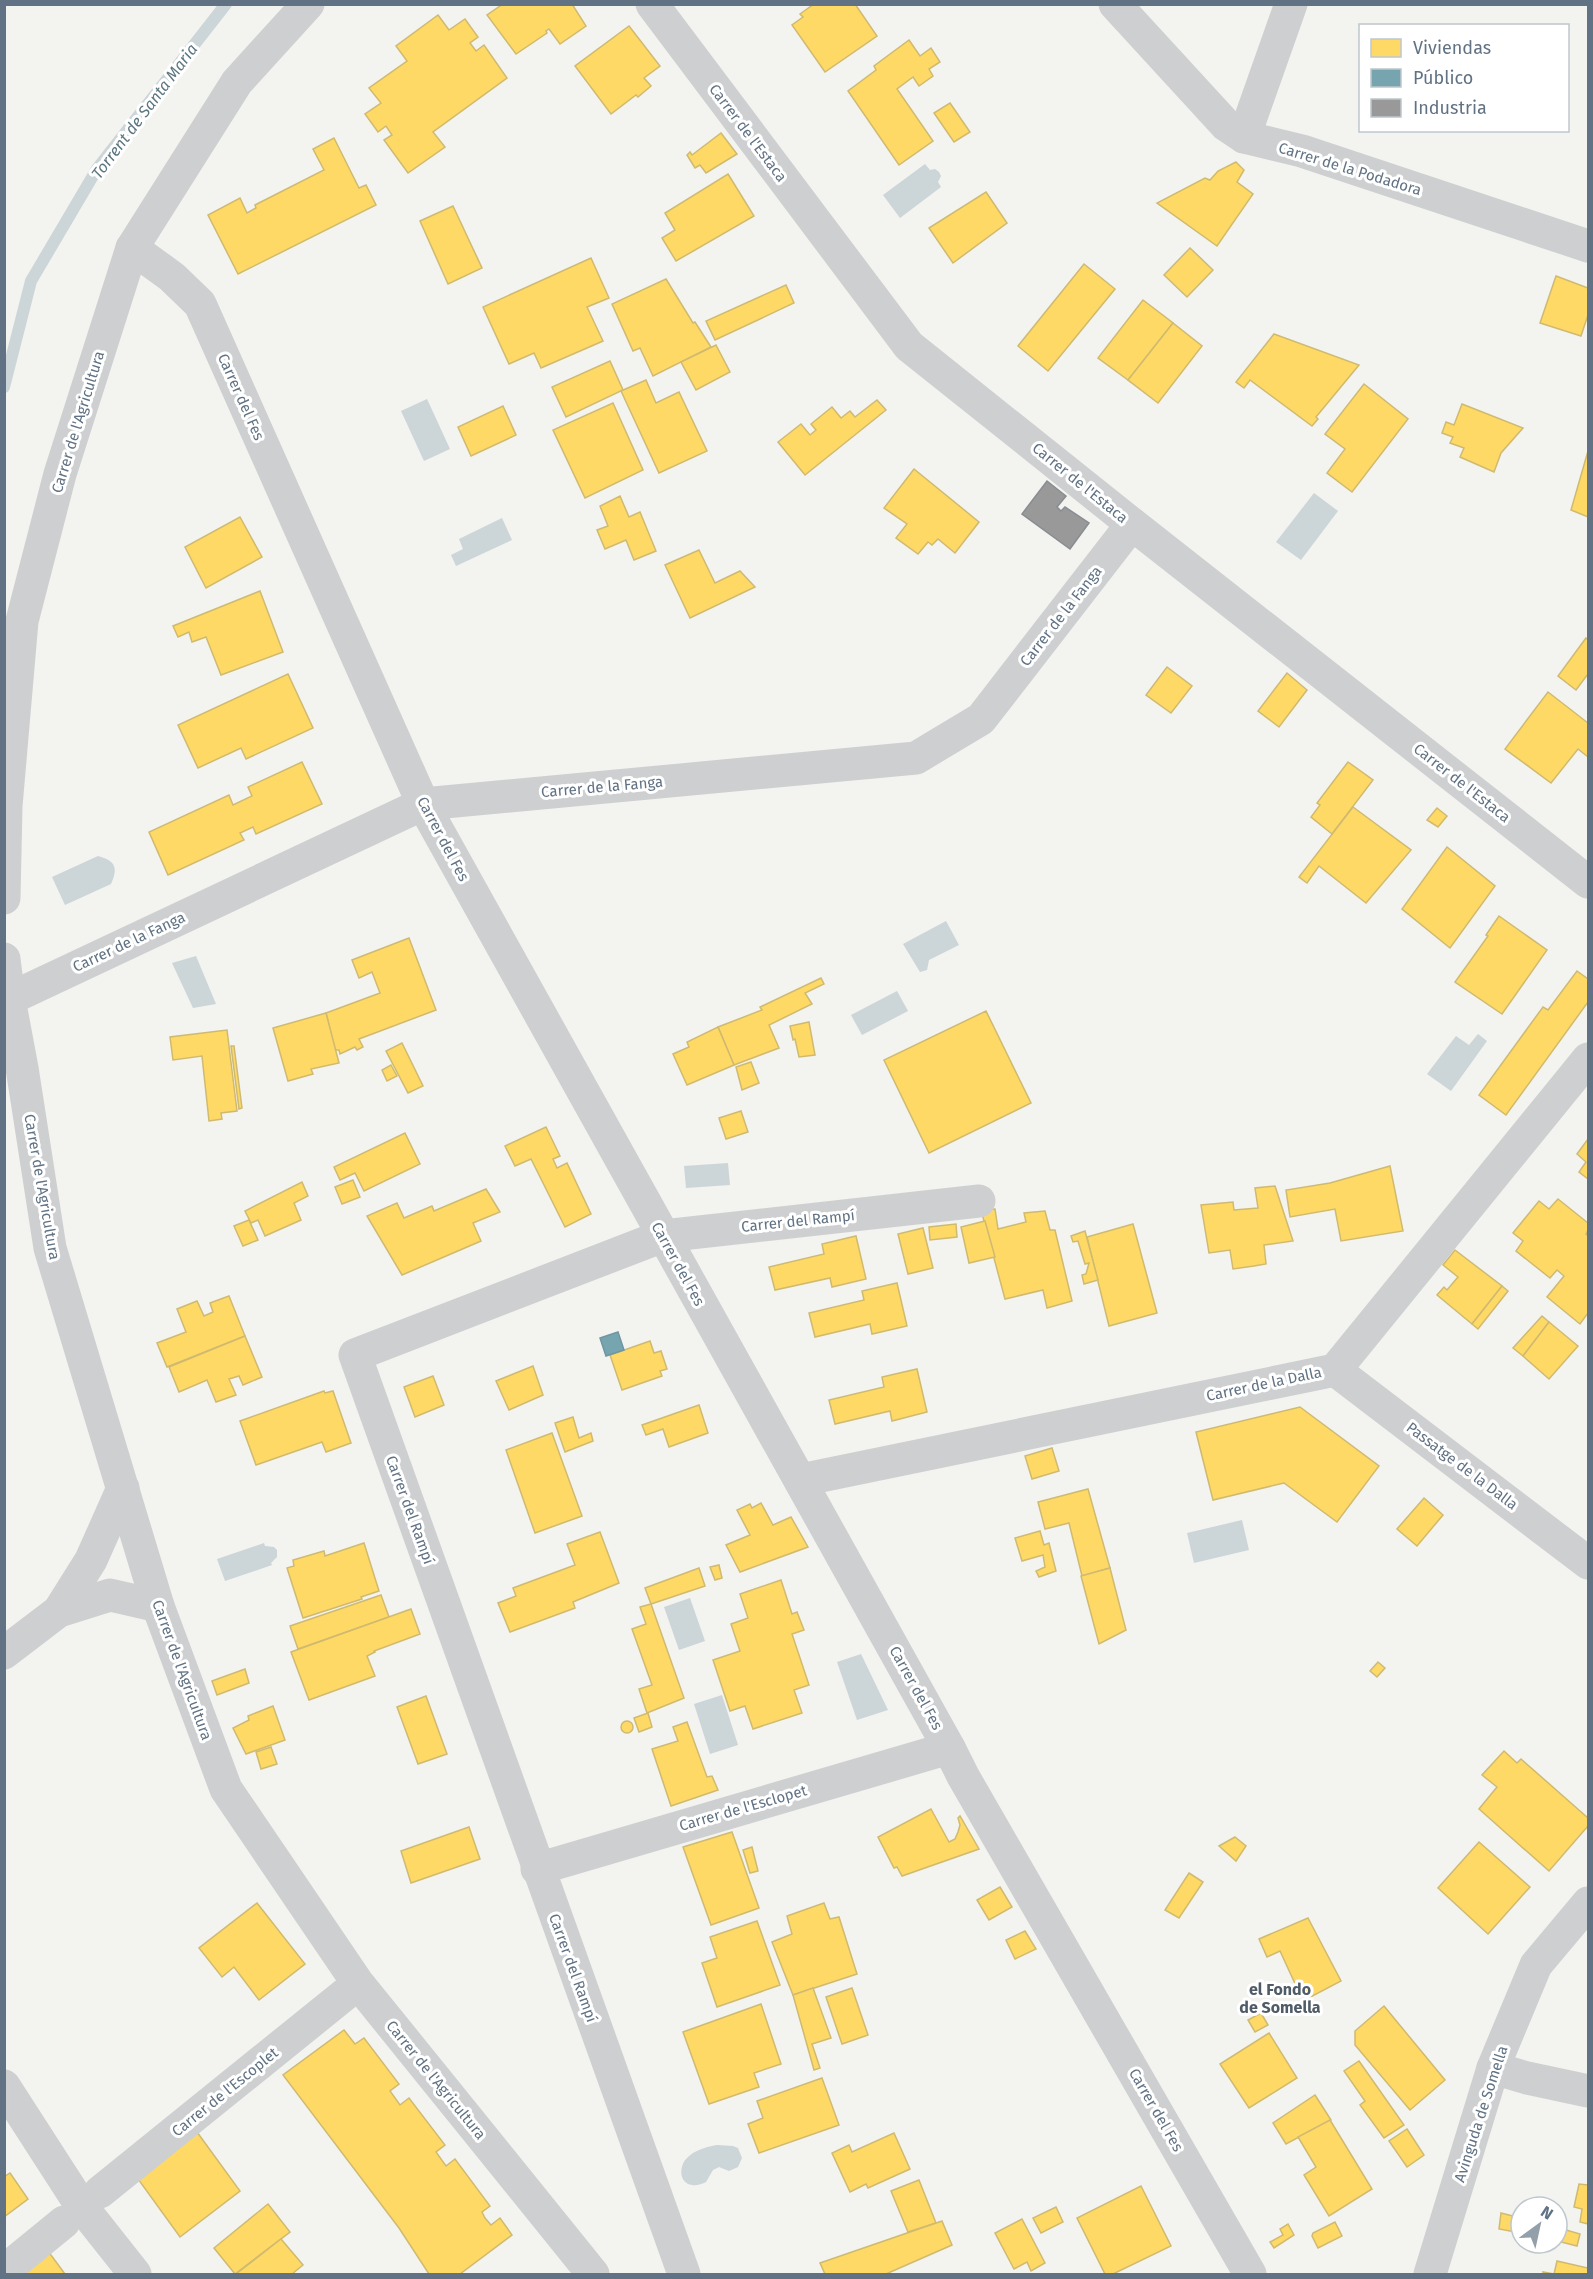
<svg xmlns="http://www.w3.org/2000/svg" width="1593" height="2279" viewBox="0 0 1593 2279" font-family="'Fira Sans',sans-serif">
<rect width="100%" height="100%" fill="#f3f3f0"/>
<!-- water -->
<g fill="#ccd5d8">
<polygon points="925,164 930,170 935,169 939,172 941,176 938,182 941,187 900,218 883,195"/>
<polygon points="427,399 450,449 424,461 401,411"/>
<polygon points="1314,493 1338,511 1301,560 1276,542"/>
<polygon points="502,518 512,540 456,566 451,555 463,549 459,539"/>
<path d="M98 856C116 861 118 868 111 884L65 905 52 877Z"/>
<polygon points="946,921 959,945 929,960 927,970 920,972 903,944"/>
<polygon points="196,956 216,1004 193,1008 172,963"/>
<polygon points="897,991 908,1011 862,1035 851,1015"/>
<polygon points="1478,1034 1487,1041 1451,1091 1427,1074 1456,1036 1469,1045"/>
<polygon points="728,1163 730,1185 686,1188 684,1166"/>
<polygon points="1242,1520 1249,1550 1194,1563 1187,1533"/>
<polygon points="264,1543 265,1546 274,1547 277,1550 277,1557 271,1563 272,1565 225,1581 217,1559"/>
<polygon points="690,1598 705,1641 679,1650 664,1607"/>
<polygon points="861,1654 888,1710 857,1720 837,1662"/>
<polygon points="722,1695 738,1745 710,1754 694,1704"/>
<path d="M717 2145 733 2146 738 2148 742 2158 738 2167 729 2171 719 2167 713 2170 706 2182C702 2184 696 2186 692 2185 679 2183 679 2167 686 2159 694 2150 706 2147 717 2145Z"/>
</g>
<!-- homes -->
<g fill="#ffd966" stroke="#cfba6f" stroke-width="1.5">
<polygon points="503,4 572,4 586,26 560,44 549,29 546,31 547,33 516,54 487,15"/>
<polygon points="814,4 855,4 877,36 825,72 792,25 803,17 800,14"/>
<polygon points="438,15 449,30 465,19 478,37 470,43 476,51 484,45 507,78 433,132 445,147 408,173 384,140 392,135 386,126 378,132 365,114 381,103 369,88 407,61 396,46"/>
<polygon points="629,26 660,66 644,78 651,86 638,97 636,95 611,114 575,66"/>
<polygon points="909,40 920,56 931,48 940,62 929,69 933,76 919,86 913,77 897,89 933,141 899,165 848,91 876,70 874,66"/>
<polygon points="950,103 970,132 954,142 934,113"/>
<polygon points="721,133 737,154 706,173 700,165 695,168 687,155 690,152 692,155"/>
<polygon points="334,138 359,188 366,185 376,205 238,274 208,215 240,198 247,213 256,208 255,205 324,170 313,149"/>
<polygon points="1236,162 1244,170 1237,182 1253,194 1217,246 1157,203 1205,178 1210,180 1218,171"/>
<polygon points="728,174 754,216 676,261 662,238 675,230 665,213"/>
<polygon points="986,192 1007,223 953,263 929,228"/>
<polygon points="453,206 482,268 448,284 420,221"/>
<polygon points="1190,248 1213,270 1187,297 1164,275"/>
<polygon points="591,258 609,298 587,307 603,341 541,368 534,353 509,364 483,307"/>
<polygon points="1084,264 1115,289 1048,371 1018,346"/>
<polygon points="1556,276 1588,288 1588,315 1581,336 1540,323"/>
<polygon points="666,279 693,323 695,322 711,347 653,376 640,348 633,351 612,304"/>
<polygon points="786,285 794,303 715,340 706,321"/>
<polygon points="1143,300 1173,323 1128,380 1098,358"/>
<polygon points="1173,323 1202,346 1158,403 1128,380"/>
<polygon points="1274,334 1359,365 1316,417 1318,419 1312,426 1250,380 1244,388 1236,382"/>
<polygon points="716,345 730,372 696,390 681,362"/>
<polygon points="610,361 623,390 566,417 552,387"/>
<polygon points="646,380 656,403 679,392 707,451 659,473 621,391"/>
<polygon points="1364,384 1408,419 1352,492 1327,473 1345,449 1325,434"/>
<polygon points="877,400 886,410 805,475 778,442 801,424 810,435 816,430 811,424 832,407 841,418 850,411 855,417"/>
<polygon points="613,403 643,470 585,498 553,430"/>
<polygon points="1462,404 1523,428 1501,453 1494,472 1460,457 1464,448 1450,443 1453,437 1442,433 1446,422 1454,425"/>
<polygon points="503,406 516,435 471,456 458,427"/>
<polygon points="1588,451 1588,517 1571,510"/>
<polygon points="914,469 979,522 955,553 938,539 932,545 928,542 918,554 896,538 907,524 884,508"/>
<polygon points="620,496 629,517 640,512 656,551 634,560 626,540 605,549 597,530 608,526 600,506"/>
<polygon points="240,517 262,557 206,588 185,547"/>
<polygon points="699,550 715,583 740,571 755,587 690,618 665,565"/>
<polygon points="260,591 283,652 221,675 206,637 192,642 189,632 178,637 173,626"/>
<polygon points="1586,638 1588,640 1588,674 1576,690 1558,676"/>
<polygon points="1167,667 1192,686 1171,713 1146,695"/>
<polygon points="1287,673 1307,690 1279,727 1258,711"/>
<polygon points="288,674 313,728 246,759 241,748 198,768 178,725"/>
<polygon points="1548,692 1588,723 1588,757 1578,749 1551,783 1505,749"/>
<polygon points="302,762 322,804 256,834 253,827 240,833 244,840 168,875 149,832 229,795 233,805 252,796 248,787"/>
<polygon points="1348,762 1373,780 1332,834 1311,817 1320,805 1317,803"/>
<polygon points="1353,807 1411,850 1366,903 1319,866 1307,883 1299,877"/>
<polygon points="1437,808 1447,816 1438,827 1427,820"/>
<polygon points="1447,847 1495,886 1450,948 1402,909"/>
<polygon points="1499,916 1547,950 1502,1014 1455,982 1483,943 1488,936 1486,935"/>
<polygon points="409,938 436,1010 359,1039 363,1047 357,1050 355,1047 340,1054 339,1050 335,1050 326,1013 380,993 372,972 359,978 352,960"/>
<polygon points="1577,971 1588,979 1588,1002 1506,1115 1479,1095 1543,1007 1548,1010"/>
<polygon points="821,978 824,984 805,993 812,1004 769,1025 779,1048 734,1065 718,1027 762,1010 760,1007"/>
<polygon points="986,1011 1031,1103 929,1153 884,1060"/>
<polygon points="326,1013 339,1063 311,1069 313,1074 288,1081 273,1028"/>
<polygon points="809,1022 815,1055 799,1057 795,1039 793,1040 790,1026"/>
<polygon points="718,1027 734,1065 687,1085 673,1054 689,1047 687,1042"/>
<polygon points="227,1030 237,1111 221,1113 222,1119 209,1121 202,1056 173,1060 170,1037"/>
<polygon points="402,1043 423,1086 408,1093 386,1051"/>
<polygon points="231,1046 234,1046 242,1108 239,1109"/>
<polygon points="751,1062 759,1083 742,1090 736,1067"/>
<polygon points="391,1065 397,1076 387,1081 382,1070"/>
<polygon points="741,1111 748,1132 726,1139 719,1118"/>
<polygon points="546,1127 560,1156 553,1159 557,1168 567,1163 591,1214 565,1227 531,1159 515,1166 505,1146"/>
<polygon points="405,1133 420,1164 364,1191 355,1173 340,1180 334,1167"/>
<polygon points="1588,1139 1588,1179 1579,1172 1586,1162 1577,1154"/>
<polygon points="1390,1166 1403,1231 1341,1241 1335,1209 1290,1217 1286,1190 1330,1183"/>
<polygon points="353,1180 360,1197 342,1204 335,1187"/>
<polygon points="302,1182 308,1196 294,1203 301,1220 265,1236 258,1220 251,1223 245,1211"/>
<polygon points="1275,1186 1293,1241 1264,1245 1266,1264 1254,1266 1233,1269 1230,1250 1209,1253 1201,1205 1233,1202 1234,1210 1258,1208 1255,1188"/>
<polygon points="486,1189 500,1212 473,1223 481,1241 402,1275 367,1216 397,1203 404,1218 432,1206 434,1211"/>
<polygon points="1558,1199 1588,1223 1588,1230 1586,1234 1588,1236 1588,1313 1580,1324 1547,1297 1564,1276 1557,1270 1550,1278 1516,1251 1523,1241 1513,1233 1539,1201 1549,1209"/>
<polygon points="995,1209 998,1229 1026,1222 1024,1213 1045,1211 1050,1230 1055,1230 1072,1301 1047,1308 1043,1290 1005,1299 981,1210"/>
<polygon points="249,1220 258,1240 243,1246 234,1226"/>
<polygon points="985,1221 995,1257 969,1263 961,1227"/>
<polygon points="956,1224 957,1237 930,1240 929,1227"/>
<polygon points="1133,1224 1157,1313 1109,1326 1087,1237"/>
<polygon points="923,1228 933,1268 908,1274 898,1234"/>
<polygon points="1085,1231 1098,1280 1084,1284 1082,1275 1086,1274 1089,1263 1085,1264 1078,1241 1073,1242 1071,1236"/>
<polygon points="856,1236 866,1279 832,1287 830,1278 775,1290 769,1267 824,1254 822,1244"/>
<polygon points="1455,1250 1502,1286 1472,1324 1437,1295 1444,1287 1447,1290 1458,1277 1443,1265"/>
<polygon points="897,1283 907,1326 872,1334 870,1324 815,1337 809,1313 864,1300 862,1291"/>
<polygon points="1502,1286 1508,1291 1478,1329 1472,1324"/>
<polygon points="229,1296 245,1336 167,1367 157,1343 186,1332 177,1309 197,1301 204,1316 213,1312 210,1303"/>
<polygon points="1542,1316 1549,1322 1523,1356 1513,1348"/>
<polygon points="1549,1322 1578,1346 1549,1379 1523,1356"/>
<polygon points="245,1336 262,1377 243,1385 239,1376 229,1379 236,1395 216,1402 207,1380 179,1392 169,1367"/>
<polygon points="650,1341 654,1353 661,1351 667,1369 660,1371 662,1376 622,1390 610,1355"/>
<polygon points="533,1366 543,1395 509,1410 496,1381"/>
<polygon points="917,1369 927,1412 892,1421 890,1411 835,1424 829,1400 884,1387 882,1377"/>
<polygon points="433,1376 444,1405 415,1417 404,1387"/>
<polygon points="324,1391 325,1393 333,1391 351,1443 326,1452 322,1442 256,1465 240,1421"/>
<polygon points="699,1405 708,1433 669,1447 663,1429 646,1435 642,1425"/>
<polygon points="1300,1407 1379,1466 1337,1522 1284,1483 1213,1500 1196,1432"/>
<polygon points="573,1417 579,1438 591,1433 593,1441 565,1452 555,1423"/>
<polygon points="552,1433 582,1516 535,1533 506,1450"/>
<polygon points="1052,1448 1059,1471 1032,1479 1025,1456"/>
<polygon points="1088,1489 1110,1568 1082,1576 1069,1523 1045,1529 1038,1502"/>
<polygon points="1424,1498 1443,1515 1417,1546 1397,1529"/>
<polygon points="761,1503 773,1525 791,1517 808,1547 740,1572 726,1545 750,1535 737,1510 750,1504 752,1508"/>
<polygon points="1040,1531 1044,1545 1049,1543 1056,1571 1039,1577 1036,1571 1045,1567 1043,1555 1022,1561 1015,1538"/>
<polygon points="600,1532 619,1583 573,1602 575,1608 510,1632 498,1603 516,1596 513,1588 575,1565 567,1544"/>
<polygon points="364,1543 379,1591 361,1597 362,1599 303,1618 287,1568 294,1566 293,1560 324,1551 325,1556"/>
<polygon points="719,1565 722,1578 715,1580 710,1567"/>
<polygon points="699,1568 705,1586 651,1604 645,1588"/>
<polygon points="1110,1568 1126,1630 1099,1644 1081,1576"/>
<polygon points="781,1580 792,1614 797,1612 804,1630 792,1634 809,1685 794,1690 802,1713 753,1729 745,1706 730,1711 713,1660 740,1651 731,1624 748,1618 740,1594"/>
<polygon points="381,1595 389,1617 298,1649 290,1626"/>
<polygon points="651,1604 684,1698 647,1713 639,1689 652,1685 632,1629 646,1624 640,1607"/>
<polygon points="411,1609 420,1634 374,1651 375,1652 367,1656 375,1676 309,1700 291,1652"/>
<polygon points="1378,1662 1385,1668 1377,1677 1370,1671"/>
<polygon points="245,1669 249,1683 217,1695 212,1681"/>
<polygon points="426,1696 447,1754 418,1764 397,1707"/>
<polygon points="273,1706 285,1740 246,1754 233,1728 249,1720 248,1716"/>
<polygon points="648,1713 652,1727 639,1732 634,1718"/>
<circle cx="627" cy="1727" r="6"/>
<polygon points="687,1722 707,1777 712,1776 718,1790 671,1806 652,1749 678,1741 673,1727"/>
<polygon points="271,1747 277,1764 261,1769 256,1752"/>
<polygon points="1504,1751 1517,1763 1521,1759 1588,1818 1588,1826 1549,1871 1479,1809 1497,1787 1482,1775"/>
<polygon points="931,1809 949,1842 955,1839 958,1832 960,1825 958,1818 960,1816 979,1849 902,1876 897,1867 894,1868 878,1837"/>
<polygon points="469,1827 480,1859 411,1883 401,1851"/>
<polygon points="732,1832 759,1908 711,1925 683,1847"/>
<polygon points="1235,1837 1246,1846 1236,1861 1219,1846"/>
<polygon points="1479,1842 1530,1887 1488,1934 1438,1888"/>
<polygon points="752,1847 758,1871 750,1873 743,1850"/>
<polygon points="1189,1873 1203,1882 1179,1918 1165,1910"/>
<polygon points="1000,1887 1012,1907 989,1920 977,1900"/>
<polygon points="257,1903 305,1964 259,2000 234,1967 222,1977 199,1948"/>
<polygon points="824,1903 830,1919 839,1917 857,1974 793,1995 772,1942 792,1934 787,1916"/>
<polygon points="1308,1918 1341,1981 1303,2001 1280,1951 1267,1957 1259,1939"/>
<polygon points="757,1921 780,1985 717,2007 702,1963 717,1958 710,1937"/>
<polygon points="1025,1931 1036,1949 1015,1959 1006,1940"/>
<polygon points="813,1988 831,2038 812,2044 820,2068 814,2070 793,1995"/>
<polygon points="852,1988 868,2035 842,2044 826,1997"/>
<polygon points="761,2004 781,2064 754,2073 759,2087 709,2104 683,2032"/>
<polygon points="1384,2006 1445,2080 1410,2110 1355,2045 1355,2031"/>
<polygon points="1261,2013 1268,2025 1255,2032 1248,2020"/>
<polygon points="344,2030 355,2044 364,2038 399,2084 390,2091 400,2105 409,2098 445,2145 436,2152 446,2166 455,2159 490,2206 482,2212 485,2218 491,2225 500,2218 512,2235 460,2274 429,2274 399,2228 283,2075"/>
<polygon points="1269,2033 1297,2078 1249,2108 1220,2064"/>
<polygon points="1359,2061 1404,2125 1384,2138 1360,2105 1365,2101 1344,2071"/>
<polygon points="822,2078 839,2125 759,2153 748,2124 763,2118 757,2101"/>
<polygon points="1315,2095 1331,2120 1286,2144 1273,2123"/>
<polygon points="1330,2120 1372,2189 1329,2216 1304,2175 1316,2167 1298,2137"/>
<polygon points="1407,2129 1424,2155 1407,2167 1389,2141"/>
<polygon points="197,2132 240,2191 180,2237 138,2179"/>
<polygon points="894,2133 910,2169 868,2188 866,2184 850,2192 832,2153 849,2145 852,2152"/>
<polygon points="10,2173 28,2199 4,2217 4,2177"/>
<polygon points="919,2180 936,2223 908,2232 891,2191"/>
<polygon points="1588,2180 1588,2224 1580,2222 1582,2209 1574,2207 1579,2184 1588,2185"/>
<polygon points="1141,2186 1171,2246 1113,2274 1105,2274 1077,2218"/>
<polygon points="268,2204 290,2232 235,2274 214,2248"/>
<polygon points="1056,2207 1063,2222 1041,2233 1033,2218"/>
<polygon points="1501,2213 1521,2218 1521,2233 1499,2229"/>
<polygon points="1557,2214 1559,2214 1559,2228 1580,2234 1577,2246 1557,2241"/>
<polygon points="1022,2219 1045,2263 1031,2271 1027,2262 1014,2269 995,2233"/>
<polygon points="942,2221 952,2245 886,2274 825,2274 820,2263"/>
<polygon points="1335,2222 1342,2236 1318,2248 1312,2236 1313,2233"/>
<polygon points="1288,2224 1294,2235 1274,2248 1270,2242 1283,2235 1280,2229"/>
<polygon points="281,2239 303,2265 292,2274 236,2274"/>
<polygon points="48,2251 65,2274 17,2274"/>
<polygon points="1557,2261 1588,2268 1588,2274 1543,2274 1543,2272 1554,2274"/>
</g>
<!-- public -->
<polygon fill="#76a5af" stroke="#6f96a2" stroke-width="1.5" points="618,1332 624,1350 606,1356 600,1338"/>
<!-- industry -->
<polygon fill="#999" stroke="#888d92" stroke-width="1.5" points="1047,481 1066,496 1057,507 1061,511 1065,507 1089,523 1070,549 1022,514"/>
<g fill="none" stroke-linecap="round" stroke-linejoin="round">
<!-- stream -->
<polyline stroke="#ccd5d8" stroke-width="12" points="4,387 31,281 97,169 226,4"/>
<!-- pedestrian -->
<g stroke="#cecfd0" stroke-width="33">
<polyline points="100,2192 349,1991"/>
<polyline points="4,2271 64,2222"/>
</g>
<!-- minor -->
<g stroke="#cecfd0" stroke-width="33">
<polyline points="652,4 909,346 1132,524 1588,882"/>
<polyline points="1115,4 1226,125 1244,137 1302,151 1588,246"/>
<polyline points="1244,137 1291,4"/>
<polyline points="132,248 172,277 200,304 423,804 949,1748 963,1776 1250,2274"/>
<polyline points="4,898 6,806 22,621 60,474 132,248 237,82 308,4"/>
<polyline points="4,959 9,999 22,1068 50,1248 158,1606 226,1789 357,1982 593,2274"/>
<polyline points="9,999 423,804 916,758 981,719 1132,524"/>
<polyline points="1335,1370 1588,1563"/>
<polyline points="801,1480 1335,1370 1588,1059"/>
<polyline points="59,1611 91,1560 123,1488"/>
<polyline points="4,1653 59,1611 110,1595 158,1606"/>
<polyline points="537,1869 949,1748"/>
<polyline points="1493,2068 1527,2078 1588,2091"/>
<polyline points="4,2086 82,2207 135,2274"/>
<polyline points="684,2274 355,1355 663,1236 979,1201"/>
<polyline points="1430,2274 1493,2068 1536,1965 1588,1903"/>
</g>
</g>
<g text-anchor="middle" stroke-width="6" stroke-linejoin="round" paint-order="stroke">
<!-- street labels -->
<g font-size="15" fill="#607283" stroke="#fff">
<text transform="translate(748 133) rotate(53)" y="5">Carrer de l'Estaca</text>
<text transform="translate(1350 169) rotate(17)" y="5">Carrer de la Podadora</text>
<text transform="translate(241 397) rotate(66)" y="5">Carrer del Fes</text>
<text transform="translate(78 422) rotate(-73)" y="5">Carrer de l'Agricultura</text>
<text transform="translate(1080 483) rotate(39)" y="5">Carrer de l'Estaca</text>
<text transform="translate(1061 616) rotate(-52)" y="5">Carrer de la Fanga</text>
<text transform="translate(1462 783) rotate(38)" y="5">Carrer de l'Estaca</text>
<text transform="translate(602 787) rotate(-5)" y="5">Carrer de la Fanga</text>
<text transform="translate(443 839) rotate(62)" y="5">Carrer del Fes</text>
<text transform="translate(129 942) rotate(-25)" y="5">Carrer de la Fanga</text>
<text transform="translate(42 1187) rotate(80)" y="5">Carrer de l'Agricultura</text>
<text transform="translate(798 1221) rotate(-6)" y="5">Carrer del Rampí</text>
<text transform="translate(678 1264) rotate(61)" y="5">Carrer del Fes</text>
<text transform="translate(1264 1384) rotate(-12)" y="5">Carrer de la Dalla</text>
<text transform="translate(1462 1466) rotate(37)" y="5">Passatge de la Dalla</text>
<text transform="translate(410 1510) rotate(70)" y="5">Carrer del Rampí</text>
<text transform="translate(182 1670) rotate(70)" y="5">Carrer de l'Agricultura</text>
<text transform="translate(916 1688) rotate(61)" y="5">Carrer del Fes</text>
<text transform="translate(743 1808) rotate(-16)" y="5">Carrer de l'Esclopet</text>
<text transform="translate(573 1968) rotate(70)" y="5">Carrer del Rampí</text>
<text transform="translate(436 2080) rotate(51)" y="5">Carrer de l'Agricultura</text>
<text transform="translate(225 2092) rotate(-39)" y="5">Carrer de l'Escoplet</text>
<text transform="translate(1156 2110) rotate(60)" y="5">Carrer del Fes</text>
<text transform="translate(1481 2114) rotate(-72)" y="5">Avinguda de Somella</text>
</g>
<!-- water labels -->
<g font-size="16" font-style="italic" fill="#5b7681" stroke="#fff">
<text transform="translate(144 111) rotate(-53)" y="6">Torrent de Santa Maria</text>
</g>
<!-- neighbourhood labels -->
<g font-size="16" font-weight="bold" fill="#4f5c68" stroke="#fff">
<text x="1280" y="1995">el Fondo<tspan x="1280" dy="18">de Somella</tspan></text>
</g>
</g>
<!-- border -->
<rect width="1593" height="2279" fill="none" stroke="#607283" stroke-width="12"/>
<!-- legend -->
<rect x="1359" y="24" width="210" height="108" fill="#ffffff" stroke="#bfc7cd" stroke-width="1.5"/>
<rect x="1371" y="39" width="30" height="18" fill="#ffd966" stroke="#bfc7cd" stroke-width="1.5"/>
<text x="1413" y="54" font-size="18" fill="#607283">Viviendas</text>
<rect x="1371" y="69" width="30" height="18" fill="#76a5af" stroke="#bfc7cd" stroke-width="1.5"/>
<text x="1413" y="84" font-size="18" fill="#607283">Público</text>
<rect x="1371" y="99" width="30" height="18" fill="#999999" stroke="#bfc7cd" stroke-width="1.5"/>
<text x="1413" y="114" font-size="18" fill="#607283">Industria</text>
<!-- north arrow -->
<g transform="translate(1539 2225) rotate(33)"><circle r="28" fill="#ffffff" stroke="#bfc7cd" stroke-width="1.5"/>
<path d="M0-4.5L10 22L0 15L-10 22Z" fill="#939fa9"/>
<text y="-9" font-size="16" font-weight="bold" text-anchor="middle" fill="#607283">N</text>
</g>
</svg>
